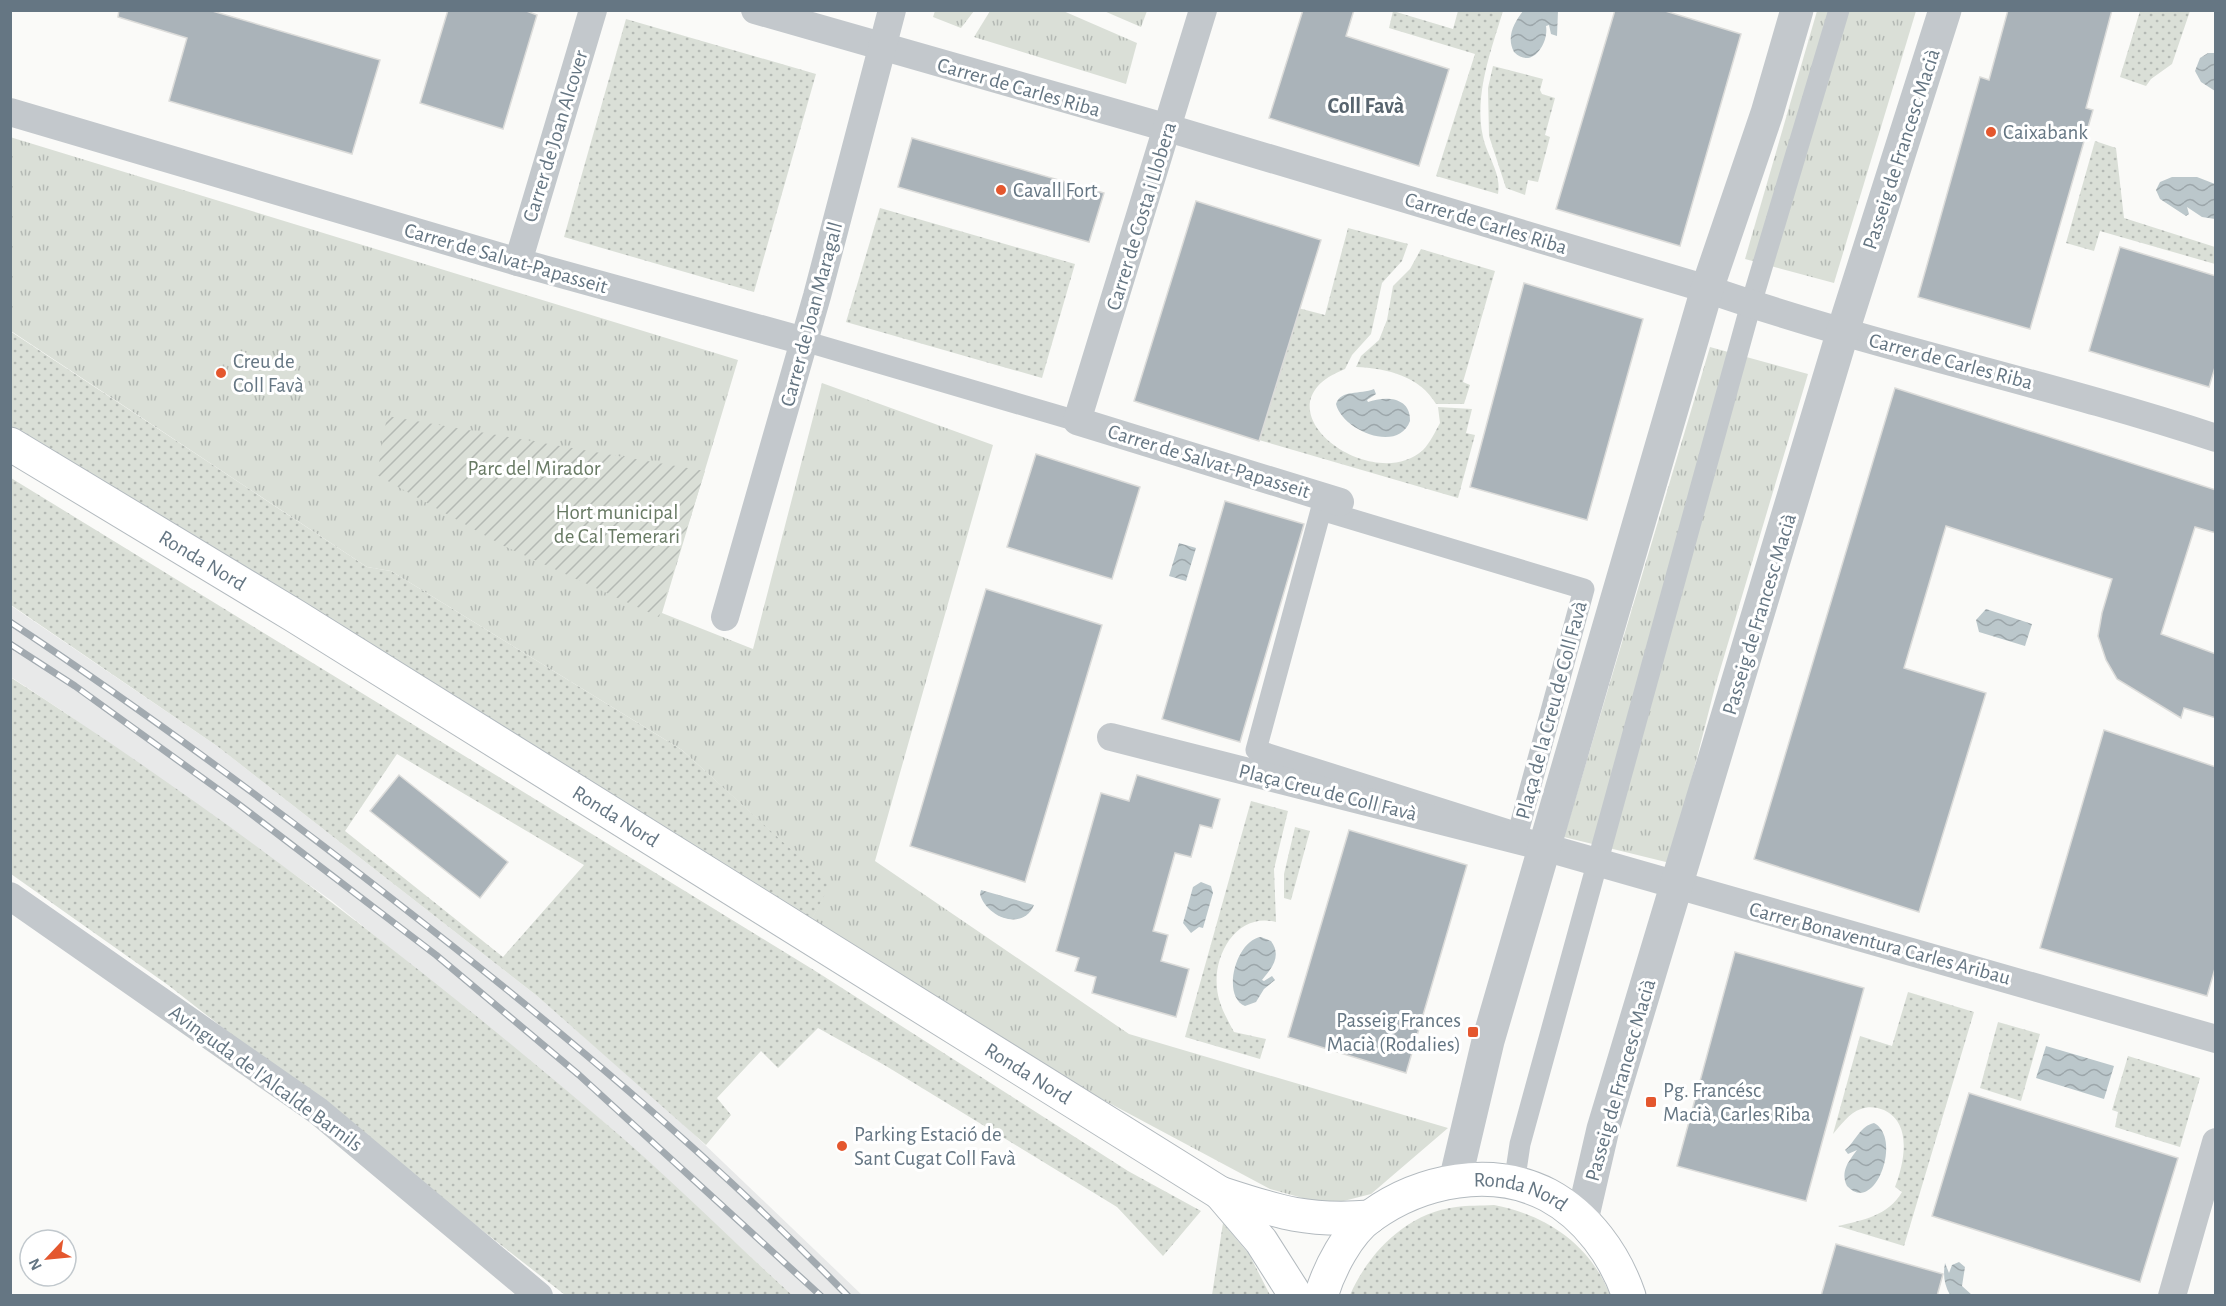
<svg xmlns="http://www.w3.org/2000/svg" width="2226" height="1306" viewBox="0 0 2226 1306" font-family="'Alegreya Sans',sans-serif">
<defs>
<pattern id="grass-dots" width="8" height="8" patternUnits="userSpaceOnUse" patternTransform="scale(1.5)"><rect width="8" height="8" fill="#dadfd7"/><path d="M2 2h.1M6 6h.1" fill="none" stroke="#b4b9b4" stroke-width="1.8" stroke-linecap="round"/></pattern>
<pattern id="park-tufts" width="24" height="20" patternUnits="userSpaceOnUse" patternTransform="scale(1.5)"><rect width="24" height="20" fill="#dadfd7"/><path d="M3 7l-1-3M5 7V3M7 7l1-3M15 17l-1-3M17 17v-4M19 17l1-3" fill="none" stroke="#b4b9b4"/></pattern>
<pattern id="garden-furrows" width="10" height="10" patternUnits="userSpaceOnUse" patternTransform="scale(1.5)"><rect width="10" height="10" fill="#dadfd7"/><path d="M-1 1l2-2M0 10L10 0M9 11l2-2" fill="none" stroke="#b4b9b4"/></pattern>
<pattern id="water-waves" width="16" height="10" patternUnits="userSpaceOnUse" patternTransform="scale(1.5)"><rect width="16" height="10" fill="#bbc7cb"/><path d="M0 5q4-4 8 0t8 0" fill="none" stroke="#9ca6aa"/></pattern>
</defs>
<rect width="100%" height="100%" fill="#fafaf8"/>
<!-- built -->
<polygon fill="#e8e9e9" points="10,605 217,746 536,995 679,1120 862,1295 792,1295 605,1123 332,901 64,712 11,677"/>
<!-- grass -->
<g fill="url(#grass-dots)" fill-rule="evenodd">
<path d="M1393 11 1453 29 1458 11H1503C1491 51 1474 94 1483 137 1487 156 1502 174 1498 194L1436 176 1475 54 1389 28Z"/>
<polygon points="2140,11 2190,11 2172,64 2151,79 2146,86 2120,77"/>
<polygon points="626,19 816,74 754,292 564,237"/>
<polygon points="1493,66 1543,79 1540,90 1542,94 1555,98 1545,135 1550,137 1538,182 1528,180 1525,195 1506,188 1489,136 1488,88"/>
<polygon points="2095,141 2116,148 2124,218 2215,247 2215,264 2100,231 2094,251 2066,243"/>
<polygon points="880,208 1075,264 1042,378 846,322"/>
<path d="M1348 228 1408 244 1402 261 1382 283 1371 334 1352 355 1345 369C1250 406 1371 497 1423 450 1430 443 1435 432 1440 423L1438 407 1472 409 1466 433 1475 435 1458 498 1259 440 1298 308 1325 315Z"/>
<path d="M1421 249 1495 271 1463 382 1470 385 1464 404H1436C1420 376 1386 368 1356 367L1361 356 1379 340 1387 320 1393 286 1410 269Z"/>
<polygon points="10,331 367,567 391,571 682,750 831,885 803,935 11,444"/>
<path d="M11 478 817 972 1128 1171 1201 1211 1163 1256 1117 1207 886 1066 818 1028 778 1068 761 1051 717 1098 731 1115 706 1145 536 995 217 746 11 605ZM397 754 584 865 503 957 345 831Z"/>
<path d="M10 677C218 810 416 962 604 1122 669 1177 729 1238 792 1295H565L168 985 11 874Z"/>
<path d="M1251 801 1288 811 1274 869 1276 922C1238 912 1213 953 1217 988 1218 1003 1227 1019 1234 1032L1266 1039 1260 1059 1185 1037Z"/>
<polygon points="1295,827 1310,831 1291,900 1284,898 1284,874"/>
<path d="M1908 992 1974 1012 1904 1246 1838 1226C1863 1220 1888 1216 1902 1192L1895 1187C1904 1163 1913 1124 1884 1110 1877 1107 1868 1106 1861 1109 1849 1113 1841 1125 1833 1134L1860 1036 1892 1046Z"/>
<polygon points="1998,1022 2040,1034 2021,1101 1980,1088"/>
<polygon points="2128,1056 2200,1078 2180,1147 2115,1127 2118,1112 2112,1110"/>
<path d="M1494 1205C1546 1215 1590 1244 1610 1295H1350C1369 1252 1407 1213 1456 1207 1468 1205 1481 1206 1494 1205Z"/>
<polygon points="1223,1223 1249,1254 1270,1295 1212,1295"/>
</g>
<!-- park -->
<g fill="url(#park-tufts)">
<polygon points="1061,10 1137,43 1126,84 974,37 990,11"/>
<polygon points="935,11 935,10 974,11 961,28 933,17"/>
<polygon points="1104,11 1147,11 1141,27"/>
<polygon points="1817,11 1916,11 1834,283 1745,259"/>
<polygon points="10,137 738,360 662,613 753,649 822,383 993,445 875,861 1129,1034 1448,1128 1371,1194 1328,1205 1270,1189 866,973 803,935 830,885 682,750 391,571 367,567 11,331"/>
<polygon points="1710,347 1808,374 1715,687 1670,863 1564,837"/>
</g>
<!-- garden -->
<polygon fill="url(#garden-furrows)" points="387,416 705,471 659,617 502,545 377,475"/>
<!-- water -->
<g fill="url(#water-waves)">
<path d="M1523 11H1558L1557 36 1551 34 1549 25 1546 26C1549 43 1532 70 1514 52 1506 37 1514 23 1523 11Z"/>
<polygon points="2208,53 2215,53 2215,91 2201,82 2195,71 2200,58"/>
<polygon points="2172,177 2197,177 2215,184 2215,219 2202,217 2187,207 2189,214 2186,216 2160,199 2156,190 2160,182"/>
<path d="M1374 389 1376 394 1367 400 1368 402C1384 396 1411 396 1410 421 1398 454 1342 430 1336 404 1341 389 1360 395 1374 389Z"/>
<polygon points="1179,543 1196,548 1186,581 1169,576"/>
<polygon points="1986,609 2032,624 2025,646 1979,632 1976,620"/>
<polygon points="1201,882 1211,886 1213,893 1203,928 1199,927 1191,933 1183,923 1193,887"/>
<path d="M981 890 1034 905C1023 932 986 917 980 894Z"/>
<path d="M1261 937 1271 941C1282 956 1272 968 1262 980L1264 981 1272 976 1275 980 1264 989 1256 1002 1245 1006C1221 996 1236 940 1261 937Z"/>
<polygon points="2046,1046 2114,1066 2104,1099 2036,1078"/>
<path d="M1874 1123C1903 1138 1875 1216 1847 1186 1840 1171 1849 1161 1857 1150L1848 1154 1845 1150C1856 1141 1860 1126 1874 1123Z"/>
<path d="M1959 1262 1965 1267 1962 1286 1972 1295H1950C1944 1284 1943 1275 1945 1263L1949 1273 1952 1265Z"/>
</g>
<!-- building -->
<g fill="#aab3b9" stroke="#dcdcda" stroke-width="1.5">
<polygon points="119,10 209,10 380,60 352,154 169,101 187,38 118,17"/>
<polygon points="448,10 524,10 537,15 503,129 420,103"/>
<polygon points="1303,10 1354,10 1346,36 1449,69 1419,166 1269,118"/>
<polygon points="1615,10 1662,10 1741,34 1680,246 1556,209"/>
<polygon points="2008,10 2112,10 2086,108 2093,110 2030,329 1918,297 1980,77 1989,80"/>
<polygon points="912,138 1104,193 1089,242 898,187"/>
<polygon points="1196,201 1321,240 1259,441 1134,401"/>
<polygon points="2120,247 2216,276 2216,364 2209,387 2089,351"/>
<polygon points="1524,283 1643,319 1587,520 1470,487"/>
<polygon points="1895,388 2216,490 2216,533 2195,527 2161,634 2216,654 2216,718 2184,708 2181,718 2117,679 2106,660 2098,636 2102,613 2112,579 1946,526 1904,668 1986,693 1919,912 1754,859"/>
<polygon points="1036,454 1140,487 1112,579 1007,547"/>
<polygon points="1225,501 1304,524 1240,742 1162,719"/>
<polygon points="986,589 1102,625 1025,882 910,846"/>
<polygon points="2104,730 2216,767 2216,965 2207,996 2040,948"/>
<polygon points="399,775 508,862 480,898 370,811"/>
<polygon points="1137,775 1220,799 1212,828 1200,825 1191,857 1175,853 1153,931 1168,935 1161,961 1189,969 1176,1017 1092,993 1096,977 1075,971 1079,958 1056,951 1101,793 1129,801"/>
<polygon points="1349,830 1467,865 1406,1073 1288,1037"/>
<polygon points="1735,952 1864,988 1806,1201 1677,1166"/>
<polygon points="1969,1093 2178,1158 2140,1282 1932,1216"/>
<polygon points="1836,1244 1943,1274 1937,1296 1821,1296"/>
</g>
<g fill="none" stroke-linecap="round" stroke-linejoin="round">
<defs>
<g id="secondary">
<path id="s1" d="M10 444 295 616 1220 1193C1278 1212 1307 1222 1370 1217"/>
<polyline points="1220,1193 1261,1241 1296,1296"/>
<path id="s2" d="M1321 1296C1329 1269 1348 1232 1371 1216 1421 1180 1492 1166 1548 1195 1587 1216 1615 1255 1629 1296"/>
</g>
</defs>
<!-- secondary casing -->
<use href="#secondary" stroke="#b3babf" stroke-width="35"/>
<!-- pedestrian -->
<g stroke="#c3c8cc" stroke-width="21">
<polyline points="804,341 1077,421"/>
<polygon points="1321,510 1584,589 1518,833 1256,750"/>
<polyline points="1514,1184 1520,1144 1751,304 1839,10"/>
</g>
<!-- minor -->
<g stroke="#c3c8cc" stroke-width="28">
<path d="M755 10 1168 128 1707 289C1874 347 2048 383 2216 438"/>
<polyline points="1203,10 1077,421 1340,502"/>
<polyline points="10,112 518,262 804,341"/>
<polyline points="518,262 593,10"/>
<polyline points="725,617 817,296 892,10"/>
<polyline points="1111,737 1544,847 2216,1039"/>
<polyline points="10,896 318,1111 539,1296"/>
<polyline points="2172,1296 2216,1142"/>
</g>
<!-- tertiary -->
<g stroke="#c3c8cc" stroke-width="33">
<polyline points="1455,1181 1488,1041 1707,289 1767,113 1797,10"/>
<polyline points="1582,1220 1603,1129 1843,331 1945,10"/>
</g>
<!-- secondary -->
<use href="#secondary" stroke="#fff" stroke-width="33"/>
<defs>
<g id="rail">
<path d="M10 622C145 711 273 806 400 905 556 1026 709 1154 848 1296"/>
<polyline points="10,644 75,686 237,803 436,955 579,1075 821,1296"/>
</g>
</defs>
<!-- rail casing -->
<use href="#rail" stroke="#a2aab0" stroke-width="7"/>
<!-- rail -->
<use href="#rail" stroke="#fff" stroke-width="4.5" stroke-dasharray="14" stroke-linecap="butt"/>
</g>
<!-- markers -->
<g fill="#e4572e" stroke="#fff" stroke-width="2">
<circle cx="1991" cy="132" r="6"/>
<circle cx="1001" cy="190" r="6"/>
<circle cx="221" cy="373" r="6"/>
<rect x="1467" y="1026" width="12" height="12" rx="3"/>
<rect x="1645" y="1096" width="12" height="12" rx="3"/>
<circle cx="842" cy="1146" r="6"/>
</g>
<g text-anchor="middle" stroke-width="6" stroke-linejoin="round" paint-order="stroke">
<!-- street labels -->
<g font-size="21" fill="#657683" stroke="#fff">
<text transform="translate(1019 87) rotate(16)" y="7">Carrer de Carles Riba</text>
<text transform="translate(555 136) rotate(-73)" y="7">Carrer de Joan Alcover</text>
<text transform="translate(1901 149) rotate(-72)" y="7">Passeig de Francesc Macià</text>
<text transform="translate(1141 216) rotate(-73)" y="7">Carrer de Costa i Llobera</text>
<text transform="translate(1486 223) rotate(17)" y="7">Carrer de Carles Riba</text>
<text transform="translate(506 258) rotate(16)" y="7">Carrer de Salvat-Papasseit</text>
<text transform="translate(811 314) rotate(-75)" y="7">Carrer de Joan Maragall</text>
<text transform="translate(1951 361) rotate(15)" y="7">Carrer de Carles Riba</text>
<text transform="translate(1209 461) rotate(17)" y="7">Carrer de Salvat-Papasseit</text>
<text dy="7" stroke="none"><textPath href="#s1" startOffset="225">Ronda Nord</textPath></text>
<text transform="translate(1759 614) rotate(-73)" y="7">Passeig de Francesc Macià</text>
<text transform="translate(1551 710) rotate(-75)" y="7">Plaça de la Creu de Coll Favà</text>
<text transform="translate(1328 792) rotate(14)" y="7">Plaça Creu de Coll Favà</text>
<text dy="7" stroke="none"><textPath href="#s1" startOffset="711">Ronda Nord</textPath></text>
<text transform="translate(1880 943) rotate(15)" y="7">Carrer Bonaventura Carles Aribau</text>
<text dy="7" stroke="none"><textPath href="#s1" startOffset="1197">Ronda Nord</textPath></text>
<text transform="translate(266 1078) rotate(36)" y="7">Avinguda de l'Alcalde Barnils</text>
<text transform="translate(1620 1080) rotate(-74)" y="7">Passeig de Francesc Macià</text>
<text dy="7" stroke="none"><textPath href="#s2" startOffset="255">Ronda Nord</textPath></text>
</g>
<!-- poi labels -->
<g font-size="21" fill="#657683" stroke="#fff" text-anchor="start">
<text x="2003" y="139">Caixabank</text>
<text x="1013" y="197">Cavall Fort</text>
<text x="233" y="368">Creu de<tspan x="233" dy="24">Coll Favà</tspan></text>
<text x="1461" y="1027" text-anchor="end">Passeig Frances<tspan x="1461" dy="24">Macià (Rodalies)</tspan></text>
<text x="1663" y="1097">Pg. Francésc<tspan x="1663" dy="24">Macià, Carles Riba</tspan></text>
<text x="854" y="1141">Parking Estació de<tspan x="854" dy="24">Sant Cugat Coll Favà</tspan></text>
</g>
<!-- park labels -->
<g font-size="21" fill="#687a64" stroke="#fff">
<text x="534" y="475">Parc del Mirador</text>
<text x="617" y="519">Hort municipal<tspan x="617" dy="24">de Cal Temerari</tspan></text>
</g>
<!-- neighbourhood labels -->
<g font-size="22" font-weight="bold" fill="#57646e" stroke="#fff">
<text x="1366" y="113">Coll Favà</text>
</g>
</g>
<!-- border -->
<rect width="2226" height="1306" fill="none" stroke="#657683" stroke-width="24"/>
<!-- north arrow -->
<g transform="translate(48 1258) rotate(244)"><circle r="28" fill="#ffffff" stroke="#c1c8cd" stroke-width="1.5"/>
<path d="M0-4.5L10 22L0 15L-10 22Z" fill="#e4572e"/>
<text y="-9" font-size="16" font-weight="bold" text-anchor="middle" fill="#657683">N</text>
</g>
</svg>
